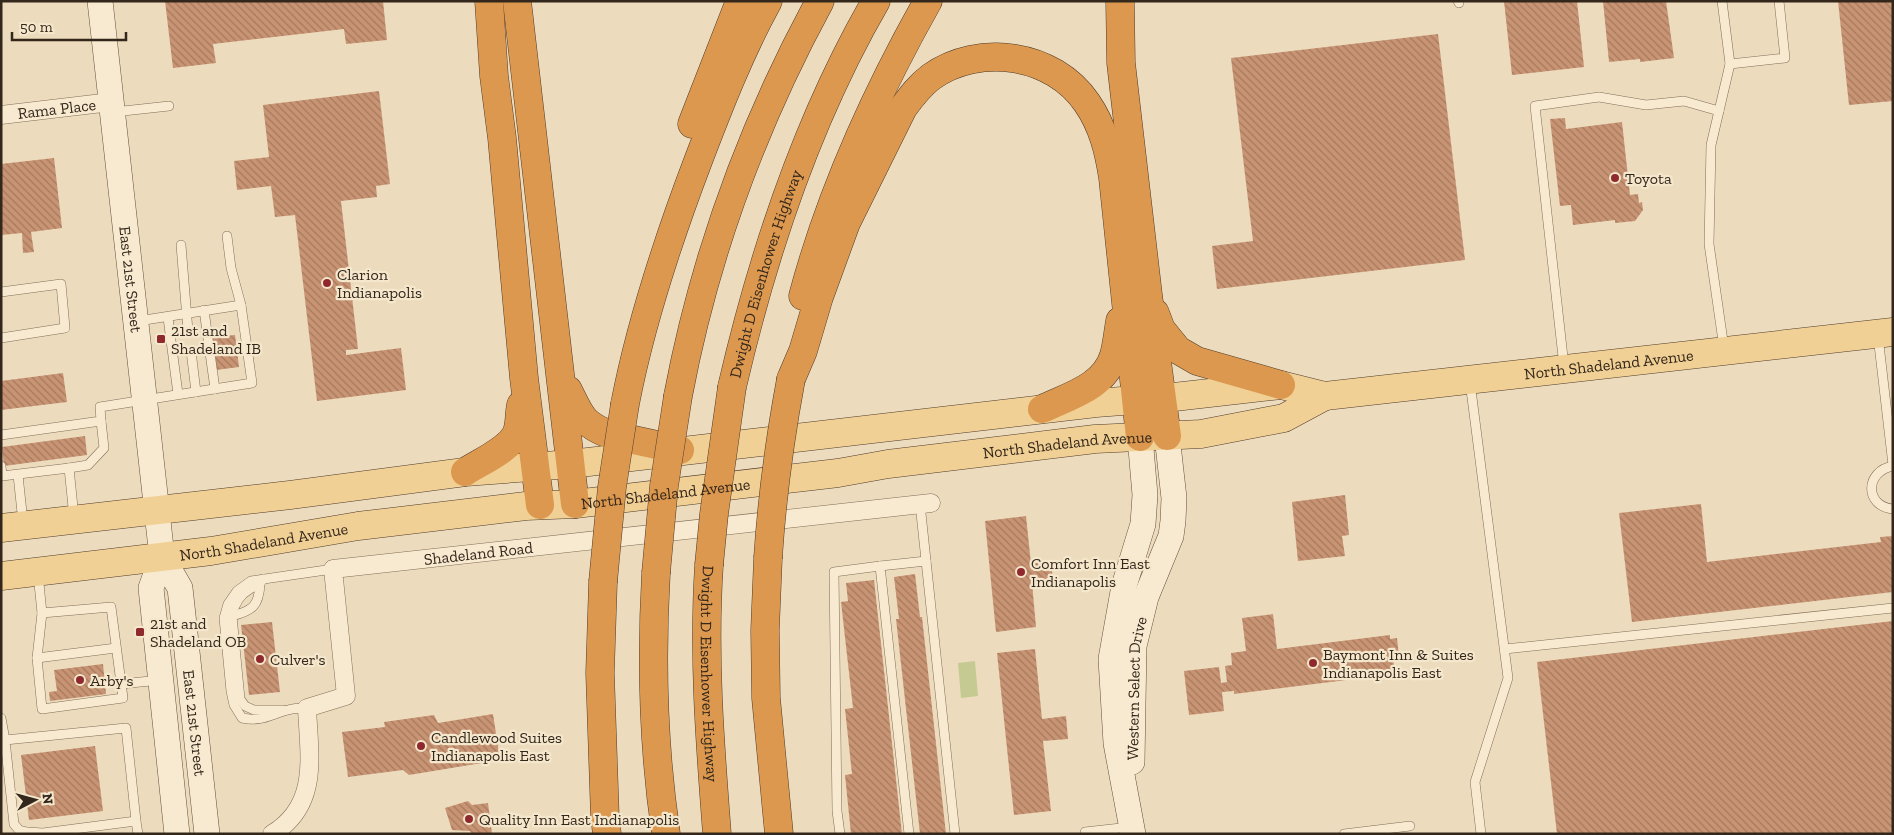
<svg xmlns="http://www.w3.org/2000/svg" width="1894" height="835" viewBox="0 0 1894 835" font-family="'Zilla Slab',serif">
<defs>
<pattern id="building-back-hatch" width="6" height="6" patternUnits="userSpaceOnUse" patternTransform="scale(1.25)"><rect width="6" height="6" fill="#c99474"/><path d="M-1 5l2 2M0 0l6 6M5-1l2 2" fill="none" stroke="#a4795e"/></pattern>
</defs>
<rect width="100%" height="100%" fill="#ecdcbd"/>
<!-- green -->
<polygon fill="#c5c992" points="975,661 978,696 961,698 958,663"/>
<!-- building -->
<g fill="url(#building-back-hatch)">
<polygon points="165,1 383,1 387,40 346,44 344,29 213,44 216,63 173,68"/>
<polygon points="1504,1 1577,1 1584,67 1512,75"/>
<polygon points="1603,1 1666,1 1674,58 1640,62 1640,59 1609,62"/>
<polygon points="1838,1 1893,1 1893,101 1849,105"/>
<polygon points="1438,34 1465,260 1217,289 1212,246 1253,241 1231,58"/>
<polygon points="379,91 390,184 376,186 377,197 341,201 358,349 346,350 346,355 401,348 406,390 317,401 295,215 275,217 271,186 237,190 234,161 269,157 263,105"/>
<polygon points="1565,118 1566,129 1622,122 1630,195 1638,194 1639,203 1642,202 1643,210 1635,221 1615,223 1615,220 1573,225 1571,205 1560,206 1550,119"/>
<polygon points="54,158 62,228 31,232 34,252 23,253 22,233 1,235 1,164"/>
<polygon points="235,335 239,367 216,370 212,337"/>
<polygon points="63,373 67,402 1,410 1,381"/>
<polygon points="85,436 87,455 4,466 2,447"/>
<polygon points="1345,495 1349,535 1342,536 1345,556 1298,561 1292,502"/>
<polygon points="1701,504 1707,562 1881,542 1880,537 1893,536 1893,592 1632,622 1619,513"/>
<polygon points="1026,516 1031,564 1051,561 1053,580 1032,583 1036,627 996,632 985,521"/>
<polygon points="915,574 920,617 922,617 946,834 920,834 896,619 899,619 894,577"/>
<polygon points="874,580 902,834 851,834 845,775 852,774 845,709 853,708 841,602 848,601 846,583"/>
<polygon points="1273,614 1277,649 1390,635 1390,639 1397,638 1399,657 1393,658 1395,674 1234,694 1234,691 1222,692 1224,711 1189,715 1184,671 1219,667 1221,683 1227,682 1225,666 1232,665 1231,653 1246,651 1242,618"/>
<polygon points="1893,621 1893,834 1557,834 1537,662"/>
<polygon points="272,622 280,692 249,695 241,625"/>
<polygon points="1035,649 1042,719 1066,716 1068,739 1043,741 1051,811 1014,815 997,653"/>
<polygon points="103,664 106,694 50,701 49,692 57,691 54,670"/>
<polygon points="493,714 500,760 409,775 403,770 348,777 342,732 385,727 384,722 434,715 438,723"/>
<polygon points="95,746 103,811 29,820 21,755"/>
<polygon points="468,801 472,805 488,803 492,834 472,834 470,831 452,830 445,808"/>
</g>
<g fill="none" stroke-linecap="round" stroke-linejoin="round">
<defs>
<g id="lane">
<polyline points="1458,1 1459,3"/>
<polyline points="1722,1 1730,64 1711,145 1709,244 1724,348"/>
<polyline points="1730,64 1785,58 1779,1"/>
<polyline points="114,112 169,106"/>
<polyline points="227,236 231,268 241,305"/>
<polyline points="181,245 188,331"/>
<polyline points="1,292 61,284 65,328 1,338"/>
<polyline points="204,310 215,389"/>
<polyline points="168,318 178,394"/>
<polyline points="1878,336 1893,465"/>
<polyline points="191,351 196,392"/>
<polyline points="1564,366 1535,106 1599,97 1646,105 1684,101 1719,111"/>
<polyline points="1470,382 1508,678 1475,782 1481,834"/>
<polyline points="1,435 101,421 100,407 252,383 241,305 138,321"/>
<polyline points="1,466 2,476 69,468 74,517"/>
<path d="M1893 466C1865 471 1864 506 1893 509"/>
<polyline points="69,468 88,465 104,448 101,421"/>
<polyline points="18,475 23,522"/>
<polyline points="920,504 955,834"/>
<polyline points="38,574 42,613"/>
<path d="M263 579C260 585 255 586 250 589 239 595 234 604 232 616L240 699 245 706 254 710H283"/>
<polygon points="111,607 123,698 42,709 37,658 42,613"/>
<path d="M232 616C252 611 259 606 260 584"/>
<polyline points="1505,649 1893,608"/>
<polyline points="37,658 116,648"/>
<polyline points="121,684 160,680"/>
<path d="M307 708C301 708 294 708 288 710 269 715 262 722 242 718L234 705 231 691 224 618 228 604 237 591 251 581 333 569"/>
<polyline points="1,718 5,740 1,739"/>
<polyline points="136,821 43,833 27,832 19,830 14,824 5,740 126,728 136,821 138,834"/>
<polyline points="1085,832 1130,827"/>
<polyline points="840,834 837,811 834,572 880,566"/>
<polyline points="909,834 880,566 926,561"/>
<polyline points="1344,834 1410,826"/>
</g>
<g id="street">
<path id="s1" d="M1 115 111 102"/>
<path id="s2" d="M272 834C320 805 309 755 307 708L346 696 333 569 931 503"/>
</g>
<g id="secondary">
<path id="s3" d="M100 1 162 557 180 588 207 834"/>
<polyline points="162,557 151,588 177,834"/>
<path id="s4" d="M1132 762 1134 646 1146 597 1171 536 1173 521 1174 498 1167 436"/>
<polyline points="1133,834 1116,743 1111,659 1124,586 1143,524 1145,495 1140,437"/>
</g>
<g id="primary">
<path id="s5" d="M1 528 290 495 465 472 571 464 1096 403 1174 397 1281 385 1325 396 1893 332"/>
<path id="s6" d="M1 576 211 551 358 526 526 506 575 504 838 473 888 464 1095 439 1201 434 1284 418 1325 396"/>
</g>
<g id="highway">
<polyline points="489,1 494,76 502,138 524,378 540,505"/>
<polyline points="517,1 575,504"/>
<polyline points="1120,1 1121,63 1148,295 1167,436"/>
<polyline points="692,124 740,1"/>
<path d="M803 296C831 191 875 95 928 1"/>
<polyline points="1155,313 1161,329 1178,350 1197,361 1281,385"/>
<path d="M791 379 803 351 819 297 846 223 903 108C911 97 919 86 931 77 979 43 1053 53 1087 103 1103 126 1109 152 1113 178L1140 437"/>
<path id="s7" d="M732 387C763 253 807 120 876 1"/>
<path d="M568 390C581 416 582 424 611 435L680 450"/>
<path d="M678 396C704 258 753 124 820 1"/>
<path d="M625 404C641 321 668 240 698 161 719 106 740 52 768 1"/>
<path d="M1042 409C1069 396 1105 387 1114 355 1117 344 1118 332 1120 321"/>
<path d="M465 472C480 462 511 449 517 432 520 424 519 413 521 405"/>
<polyline points="768,558 765,630 766,698 779,834"/>
<path id="s8" d="M709 565C703 655 710 744 717 834"/>
<path d="M656 573C651 660 653 747 666 834"/>
<polyline points="603,582 600,673 605,818 607,834"/>
</g>
</defs>
<!-- lane casing -->
<use href="#lane" stroke="#836d57" stroke-width="10"/>
<!-- street casing -->
<use href="#street" stroke="#836d57" stroke-width="19"/>
<!-- secondary casing -->
<use href="#secondary" stroke="#654e3a" stroke-width="26"/>
<!-- primary casing -->
<use href="#primary" stroke="#513b2c" stroke-width="29"/>
<!-- highway casing -->
<use href="#highway" stroke="#513b2c" stroke-width="29"/>
<!-- lane -->
<use href="#lane" stroke="#f7ead0" stroke-width="9"/>
<!-- street -->
<use href="#street" stroke="#f7ead0" stroke-width="18"/>
<!-- secondary -->
<use href="#secondary" stroke="#f7ead0" stroke-width="25"/>
<!-- primary -->
<use href="#primary" stroke="#f0d095" stroke-width="28"/>
<!-- highway -->
<use href="#highway" stroke="#db984e" stroke-width="28"/>
<defs>
<g id="highway-bridge">
<path d="M768 558C772 497 780 438 791 379"/>
<polyline points="709,565 714,514 732,387"/>
<polyline points="656,573 664,486 678,396"/>
<polyline points="603,582 612,487 625,404"/>
</g>
</defs>
<!-- highway-bridge casing -->
<use href="#highway-bridge" stroke="#513b2c" stroke-width="29" stroke-linecap="butt"/>
<!-- highway-bridge -->
<use href="#highway-bridge" stroke="#db984e" stroke-width="28"/>
</g>
<!-- markers -->
<g fill="#90292d" stroke="#f4e7cc" stroke-width="2">
<circle cx="1615" cy="178" r="5"/>
<circle cx="327" cy="283" r="5"/>
<rect x="156" y="334" width="10" height="10" rx="2.5"/>
<circle cx="1021" cy="572" r="5"/>
<rect x="135" y="627" width="10" height="10" rx="2.5"/>
<circle cx="260" cy="659" r="5"/>
<circle cx="1313" cy="663" r="5"/>
<circle cx="80" cy="680" r="5"/>
<circle cx="421" cy="746" r="5"/>
<circle cx="469" cy="819" r="5"/>
</g>
<g text-anchor="middle" stroke-width="4.5" stroke-linejoin="round" paint-order="stroke">
<!-- street labels -->
<g font-size="16" fill="#33261b" stroke="#f4e7cc">
<text dy="6" stroke="none"><textPath href="#s1" startOffset="56">Rama Place</textPath></text>
<text dy="6" stroke="none"><textPath href="#s7" startOffset="118">Dwight D Eisenhower Highway</textPath></text>
<text dy="6" stroke="none"><textPath href="#s3" startOffset="280">East 21st Street</textPath></text>
<text dy="6" stroke="none"><textPath href="#s5" startOffset="1619">North Shadeland Avenue</textPath></text>
<text dy="6" stroke="none"><textPath href="#s6" startOffset="1075">North Shadeland Avenue</textPath></text>
<text dy="6" stroke="none"><textPath href="#s6" startOffset="670">North Shadeland Avenue</textPath></text>
<text dy="6" stroke="none"><textPath href="#s6" startOffset="265">North Shadeland Avenue</textPath></text>
<text dy="6" stroke="none"><textPath href="#s2" startOffset="454">Shadeland Road</textPath></text>
<text dy="6" stroke="none"><textPath href="#s8" startOffset="109">Dwight D Eisenhower Highway</textPath></text>
<text dy="6" stroke="none"><textPath href="#s4" startOffset="74">Western Select Drive</textPath></text>
<text dy="6" stroke="none"><textPath href="#s3" startOffset="731">East 21st Street</textPath></text>
</g>
<!-- poi labels -->
<g font-size="16" fill="#33261b" stroke="#f4e7cc" text-anchor="start">
<text x="1625" y="184">Toyota</text>
<text x="337" y="280">Clarion<tspan x="337" dy="18">Indianapolis</tspan></text>
<text x="171" y="336">21st and<tspan x="171" dy="18">Shadeland IB</tspan></text>
<text x="1031" y="569">Comfort Inn East<tspan x="1031" dy="18">Indianapolis</tspan></text>
<text x="150" y="629">21st and<tspan x="150" dy="18">Shadeland OB</tspan></text>
<text x="1323" y="660">Baymont Inn &amp; Suites<tspan x="1323" dy="18">Indianapolis East</tspan></text>
<text x="270" y="665">Culver's</text>
<text x="90" y="686">Arby's</text>
<text x="431" y="743">Candlewood Suites<tspan x="431" dy="18">Indianapolis East</tspan></text>
<text x="479" y="825">Quality Inn East Indianapolis</text>
</g>
</g>
<!-- border -->
<rect width="1894" height="835" fill="none" stroke="#33261b" stroke-width="5"/>
<!-- north arrow -->
<g transform="translate(35 800) rotate(84)" stroke="#f4e7cc" stroke-width="4" paint-order="stroke">
<path d="M0-4L9 19L0 12L-9 19Z" fill="#33261b"/>
<text y="-8" font-size="14" font-weight="bold" text-anchor="middle" fill="#33261b">N</text>
</g>
<!-- scale -->
<path d="M12 32v8h114v-8" fill="none" stroke="#33261b" stroke-width="2.5"/>
<text x="20" y="32" font-size="15" fill="#33261b" stroke="#f4e7cc" stroke-width="4" paint-order="stroke">50 m</text>
</svg>
